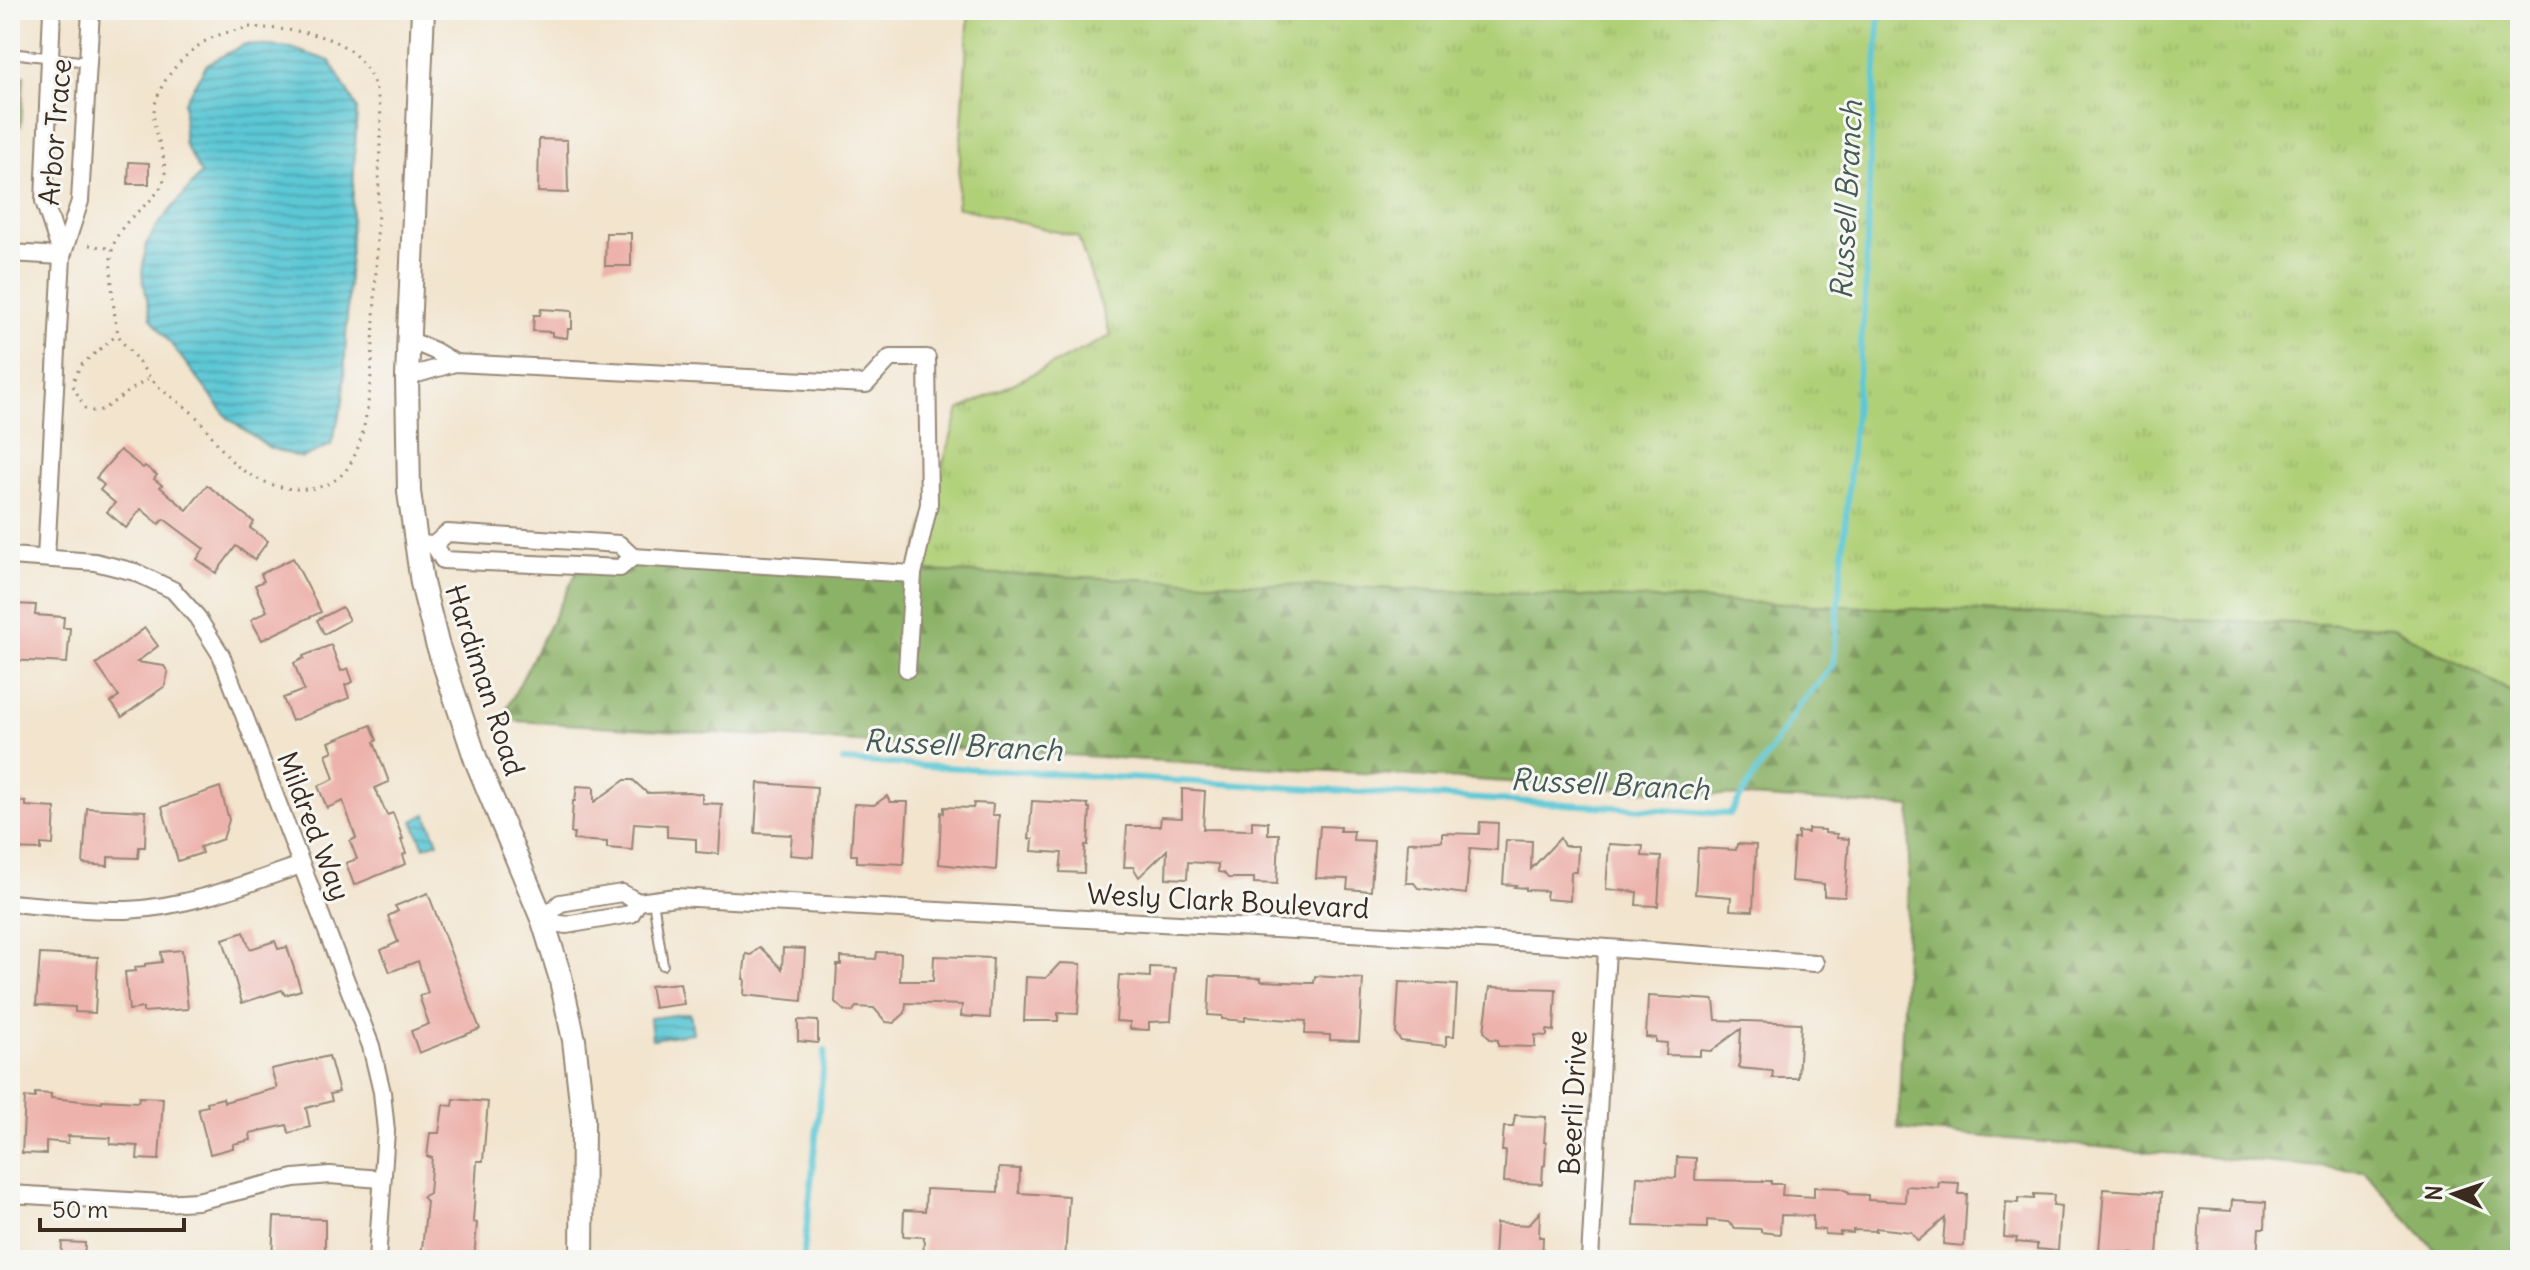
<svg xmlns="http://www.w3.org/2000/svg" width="2530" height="1270" viewBox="0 0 2530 1270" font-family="Delius,sans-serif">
<defs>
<pattern id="grass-tufts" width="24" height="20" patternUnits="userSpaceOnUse" patternTransform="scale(2)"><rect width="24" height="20" fill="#b0d078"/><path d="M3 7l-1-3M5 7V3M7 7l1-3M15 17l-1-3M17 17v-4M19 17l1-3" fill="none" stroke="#98b367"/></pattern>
<pattern id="forest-firs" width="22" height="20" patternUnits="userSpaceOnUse" patternTransform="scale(2)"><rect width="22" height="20" fill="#8cb268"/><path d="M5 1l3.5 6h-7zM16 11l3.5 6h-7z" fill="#749155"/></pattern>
<pattern id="water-rules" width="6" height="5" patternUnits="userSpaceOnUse" patternTransform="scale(2)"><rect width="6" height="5" fill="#5cc7d5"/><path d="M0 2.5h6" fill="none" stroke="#4da2ac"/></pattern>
</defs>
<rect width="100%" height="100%" fill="#f6f6f2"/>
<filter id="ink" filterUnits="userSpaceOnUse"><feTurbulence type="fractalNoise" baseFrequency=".0125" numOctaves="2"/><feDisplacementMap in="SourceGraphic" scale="16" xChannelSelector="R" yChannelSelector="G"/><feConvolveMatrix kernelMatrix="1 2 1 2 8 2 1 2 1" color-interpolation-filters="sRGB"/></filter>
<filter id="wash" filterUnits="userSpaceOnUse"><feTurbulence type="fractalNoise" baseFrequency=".006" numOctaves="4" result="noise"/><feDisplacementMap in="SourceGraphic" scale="32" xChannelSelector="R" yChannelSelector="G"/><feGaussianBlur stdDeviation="1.8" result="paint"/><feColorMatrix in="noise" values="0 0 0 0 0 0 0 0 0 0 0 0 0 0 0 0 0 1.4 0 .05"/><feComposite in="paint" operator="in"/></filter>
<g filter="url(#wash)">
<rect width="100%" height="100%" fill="#f2e4cd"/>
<!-- grass -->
<polygon fill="url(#grass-tufts)" stroke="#767d4b" stroke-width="2" points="969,10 2520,10 2520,697 2393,627 911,571 959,410 1111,336 1078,237 957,207"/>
<!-- forest -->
<g fill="url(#forest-firs)" stroke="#646e43" stroke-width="2">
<polygon points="10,75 24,76 21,126 10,126"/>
<polygon points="584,558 2393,627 2520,697 2520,1260 2444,1260 2364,1171 1898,1129 1911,807 501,720"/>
</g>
<!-- water -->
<g fill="url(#water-rules)" stroke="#4c787a" stroke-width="2">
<polygon points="245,44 291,48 330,61 357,108 343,402 331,445 302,458 270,448 228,418 151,318 142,274 146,245 156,227 201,174 184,143 184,102 207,64"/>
<polygon points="426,814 438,842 424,847 413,821"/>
<polygon points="690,1013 693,1033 652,1039 650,1018"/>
</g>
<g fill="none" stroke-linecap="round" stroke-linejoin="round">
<!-- stream -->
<g stroke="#5cc7d5" stroke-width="6">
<polyline points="843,761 1730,814 1797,709 1833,665 1865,297 1870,157 1880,10"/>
<polyline points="803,1260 825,1051"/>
</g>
</g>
<g id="blocks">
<!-- building -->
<g fill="#edb2ab">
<polygon points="539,139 567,140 568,193 538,192"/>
<polygon points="129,162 149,163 149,184 128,184"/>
<polygon points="606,233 631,233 631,266 605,266"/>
<polygon points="541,309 572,311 572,329 568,329 567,338 552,336 552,332 533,331 534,315 540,315"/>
<polygon points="120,450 143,468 145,466 157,475 154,479 162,485 160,487 187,510 207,485 254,522 250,528 268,541 254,560 236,546 216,573 197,559 204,549 164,519 159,524 141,509 126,528 107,512 115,503 100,490 104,485 96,478"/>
<polygon points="293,558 321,612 262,640 251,620 267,611 255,585 264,581 261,574"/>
<polygon points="12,604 36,605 35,615 64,617 63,628 70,628 67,663 10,660"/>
<polygon points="342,607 349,620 324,634 317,620"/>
<polygon points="145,628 158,646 137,662 164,666 168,672 165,686 122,717 111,702 119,697 96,664"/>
<polygon points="331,645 341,671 348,668 353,682 345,685 349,698 292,721 283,698 304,690 294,663 304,658 303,656"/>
<polygon points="371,725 377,740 374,742 389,782 375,788 387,815 393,813 403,839 401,840 406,853 403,855 406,864 354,885 346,863 357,859 350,841 356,838 343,801 327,808 318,786 334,779 326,754 333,751 329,742"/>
<polygon points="625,780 633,780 647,793 689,792 702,794 702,803 722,804 719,854 696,852 696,839 667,837 667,825 634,823 632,850 607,848 607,842 573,840 574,833 571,833 573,801 575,801 577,786 594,787 594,802"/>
<polygon points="758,783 817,787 813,857 790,855 792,835 755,833"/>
<polygon points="220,787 229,820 223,839 200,847 202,853 178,861 162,807"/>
<polygon points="1182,789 1205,791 1203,829 1252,830 1252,821 1268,822 1268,834 1279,834 1277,884 1254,883 1254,878 1228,878 1224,873 1218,872 1218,864 1188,862 1187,879 1166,878 1167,850 1139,877 1133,867 1124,867 1127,826 1160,826 1161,817 1182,818"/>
<polygon points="887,796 890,802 908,802 904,864 857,862 857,855 851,855 854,804 874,805"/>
<polygon points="10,801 26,802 26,806 55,808 53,845 41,844 41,850 10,849"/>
<polygon points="1032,801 1088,804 1088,808 1090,808 1088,845 1085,845 1084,873 1060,872 1062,853 1032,851 1033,839 1029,839"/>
<polygon points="974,803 993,804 992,815 999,815 996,870 939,864 941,812 944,813 944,807 973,808"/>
<polygon points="87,808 146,811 145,847 139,847 138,858 108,857 108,866 83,864"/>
<polygon points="1480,822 1498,823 1497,850 1470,848 1466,894 1418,888 1414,883 1406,883 1408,842 1442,841 1442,833 1479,834"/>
<polygon points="1320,826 1341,827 1340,831 1354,831 1353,840 1374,841 1371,891 1347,889 1348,879 1316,878"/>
<polygon points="1808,829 1825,830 1825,833 1837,834 1837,838 1849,839 1845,897 1824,896 1824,884 1791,881 1794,839 1798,839 1798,832 1808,833"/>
<polygon points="1560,838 1564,846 1578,846 1577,872 1571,872 1570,901 1546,899 1547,891 1526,890 1526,888 1514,887 1516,885 1503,884 1506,840 1532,841 1531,869"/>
<polygon points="1609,844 1643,846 1642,856 1661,857 1658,906 1636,905 1637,892 1606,889"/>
<polygon points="1737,844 1756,845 1753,911 1730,910 1731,897 1695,894 1698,848 1736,850"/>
<polygon points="428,893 480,1029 419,1053 411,1031 429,1024 419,996 428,993 418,961 390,972 381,950 398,942 388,916 398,911 395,906"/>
<polygon points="244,932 250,949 275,941 278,949 287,947 301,990 285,995 282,990 242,1003 223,939"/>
<polygon points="760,947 782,969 783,948 805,949 802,1001 744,995 745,979 743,979 746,954 751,955"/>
<polygon points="182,950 188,1009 143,1012 143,1008 129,1010 125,972 136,971 135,967 145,966 145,964 162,962 161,952"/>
<polygon points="877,952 901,953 900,981 933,981 934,956 993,958 990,1018 961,1016 962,1005 906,1003 905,1013 894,1023 886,1022 874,1008 856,1007 852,1012 845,1011 835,1002 837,965 841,965 841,957 876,959"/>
<polygon points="40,954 98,957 95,1013 75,1012 75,1007 36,1005"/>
<polygon points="1060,963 1081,964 1078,1014 1058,1013 1058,1021 1024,1021 1026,977 1046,978"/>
<polygon points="1150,967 1175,968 1171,1021 1149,1022 1149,1030 1130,1029 1130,1022 1116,1021 1119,975 1150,977"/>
<polygon points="1210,976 1261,978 1261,981 1308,983 1314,983 1315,976 1363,979 1359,1041 1330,1040 1330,1035 1305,1034 1306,1021 1245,1017 1245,1021 1222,1019 1222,1016 1208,1015"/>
<polygon points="1399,982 1457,985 1454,1036 1446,1036 1446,1046 1401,1041 1396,1034"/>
<polygon points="680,983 684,1004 654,1008 650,986"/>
<polygon points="1490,987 1556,989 1554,1031 1547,1030 1547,1036 1535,1035 1535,1047 1498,1046 1498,1040 1490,1039 1484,1031"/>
<polygon points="1648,996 1714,1000 1716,1020 1801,1023 1798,1078 1772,1078 1773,1071 1739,1068 1741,1029 1711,1051 1700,1050 1700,1056 1666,1055 1667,1043 1656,1042 1656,1038 1646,1037"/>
<polygon points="798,1020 818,1021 818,1043 798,1041"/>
<polygon points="329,1056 339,1092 330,1094 332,1101 306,1108 310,1127 289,1133 287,1125 250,1133 251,1140 233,1144 233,1148 210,1154 198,1108 208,1106 207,1102 223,1098 224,1102 277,1088 271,1069"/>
<polygon points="35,1093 51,1094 51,1098 102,1103 102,1100 138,1102 139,1097 163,1098 159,1160 137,1159 138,1146 110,1144 111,1138 68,1136 68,1143 46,1141 46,1154 22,1153 25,1097 35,1098"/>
<polygon points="454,1099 488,1102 483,1161 477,1161 473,1222 477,1223 474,1260 421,1258 427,1202 422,1197 429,1193 432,1157 427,1157 430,1133 439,1133 443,1105 453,1106"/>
<polygon points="1515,1115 1546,1117 1544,1142 1546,1142 1545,1165 1543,1166 1542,1184 1504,1182 1506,1151 1502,1151 1504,1127 1513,1127"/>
<polygon points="1677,1157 1696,1158 1695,1180 1771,1181 1771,1184 1783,1184 1782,1195 1814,1197 1814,1187 1840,1188 1849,1192 1849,1194 1868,1195 1868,1200 1905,1202 1906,1186 1938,1188 1939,1182 1959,1183 1958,1194 1967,1194 1964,1246 1943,1244 1945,1218 1918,1241 1911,1232 1876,1228 1876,1231 1853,1230 1853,1233 1840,1232 1840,1235 1825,1234 1825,1230 1813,1229 1813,1216 1781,1215 1780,1234 1761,1232 1761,1229 1735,1228 1728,1222 1707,1220 1707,1228 1634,1226 1637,1176 1676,1178"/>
<polygon points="999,1168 1020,1169 1019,1193 1069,1196 1065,1260 923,1260 924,1237 903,1236 904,1210 925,1211 926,1189 998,1192"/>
<polygon points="2104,1189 2161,1193 2157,1257 2135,1256 2135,1253 2099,1251"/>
<polygon points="2034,1194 2054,1195 2053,1205 2061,1206 2058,1251 2037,1249 2037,1244 2016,1242 2017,1238 2004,1237 2006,1202 2018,1203 2018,1198 2034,1199"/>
<polygon points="2232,1200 2266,1202 2265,1228 2259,1228 2257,1260 2220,1259 2220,1257 2210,1257 2210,1254 2198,1253 2200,1209 2231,1211"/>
<polygon points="1540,1212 1539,1237 1543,1237 1542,1260 1494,1260 1496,1223 1528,1225"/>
<polygon points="274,1217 325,1219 325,1260 272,1260"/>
<polygon points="62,1242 85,1243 84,1260 61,1260"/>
</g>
</g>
</g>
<g filter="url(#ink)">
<use href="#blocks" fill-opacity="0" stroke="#968776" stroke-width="2"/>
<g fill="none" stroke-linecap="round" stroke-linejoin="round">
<defs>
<g id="lane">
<polyline points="546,10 586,13 592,10"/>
<polyline points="10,53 88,62"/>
<polyline points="653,900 663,965"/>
</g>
<g id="street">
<polyline points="52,10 44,201 62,256"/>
<polyline points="10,253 62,256"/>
<polyline points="409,340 435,351 455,363"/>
<polyline points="407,377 455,363 866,384 890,358 927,358 929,504 913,574"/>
<polyline points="418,544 434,545 447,533 619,544 633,557 620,568 443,560 434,545"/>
<polyline points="10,556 95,562 135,572 173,590 197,617 221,655 371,1046 382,1092 386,1131 377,1260"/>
<polyline points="633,557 913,574 907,669"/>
<polyline points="46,558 62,256 80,201 91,10"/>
<path d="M10 903C49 906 89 911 127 910 188 907 244 885 301 865"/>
<polyline points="543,921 560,903 622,893 638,902 676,897 1553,944 1815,963"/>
<polyline points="543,921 566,925 631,914 638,902"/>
<polyline points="10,1194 163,1203 197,1201 294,1178 330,1175 381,1179"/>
<polyline points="1590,1260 1607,949"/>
</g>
<polyline id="secondary" points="423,10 407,377 409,492 422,583 437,643 476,760 543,921 560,976 574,1040 583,1119 582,1260"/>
</defs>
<!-- lane casing -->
<use href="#lane" stroke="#968776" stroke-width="12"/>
<!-- street casing -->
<use href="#street" stroke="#968776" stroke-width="20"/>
<!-- secondary casing -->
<use href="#secondary" stroke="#968776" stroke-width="26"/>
<!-- path -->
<g stroke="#968776" stroke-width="3" stroke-dasharray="2 6" stroke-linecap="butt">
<path d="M249 27C316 31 373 35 381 117 379 178 377 238 375 299 372 344 374 434 346 470 321 501 269 490 241 469 220 453 209 427 189 410 179 401 165 394 156 384 148 376 141 365 134 356 129 350 122 343 119 336 114 323 112 285 111 270 107 214 161 209 165 174 166 156 156 138 154 121 151 92 176 62 198 46 212 35 232 31 249 27Z"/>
<polyline points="89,245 113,249"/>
<polyline points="74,379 81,365 118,334"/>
<polyline points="73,386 85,408 93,411 102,410 150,377"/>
</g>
<!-- lane -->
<use href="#lane" stroke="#fff" stroke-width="8"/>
<!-- street -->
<use href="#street" stroke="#fff" stroke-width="16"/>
<!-- secondary -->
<use href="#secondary" stroke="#fff" stroke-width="22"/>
</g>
</g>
<g text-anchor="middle" stroke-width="6" stroke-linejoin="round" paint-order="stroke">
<!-- street labels -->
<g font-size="28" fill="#3b2a1e" stroke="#f6f6f2">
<text transform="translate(55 132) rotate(-85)" y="10">Arbor Trace</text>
<text transform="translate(485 680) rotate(72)" y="10">Hardiman Road</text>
<text transform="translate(314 826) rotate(69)" y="10">Mildred Way</text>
<text transform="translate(1228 901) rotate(3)" y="10">Wesly Clark Boulevard</text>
<text transform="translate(1573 1103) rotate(-87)" y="10">Beerli Drive</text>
</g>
<!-- water labels -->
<g font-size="30" font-style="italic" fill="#455955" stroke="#f6f6f2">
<text transform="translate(1847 200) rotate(-87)" y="10">Russell Branch</text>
<text transform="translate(963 746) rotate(3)" y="10">Russell Branch</text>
<text transform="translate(1610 785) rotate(3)" y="10">Russell Branch</text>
</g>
</g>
<!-- margin -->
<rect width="2530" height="1270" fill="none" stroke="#f6f6f2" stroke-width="40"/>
<!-- north arrow -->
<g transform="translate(2454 1194) rotate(273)" stroke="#f6f6f2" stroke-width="6" paint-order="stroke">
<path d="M0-6L14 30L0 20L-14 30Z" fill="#3b2a1e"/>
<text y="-12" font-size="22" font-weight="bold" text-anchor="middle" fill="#3b2a1e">N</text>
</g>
<!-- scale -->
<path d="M40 1218v12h144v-12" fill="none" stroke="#3b2a1e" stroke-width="4"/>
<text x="52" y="1218" font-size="24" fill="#3b2a1e" stroke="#f6f6f2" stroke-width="6" paint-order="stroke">50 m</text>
</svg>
